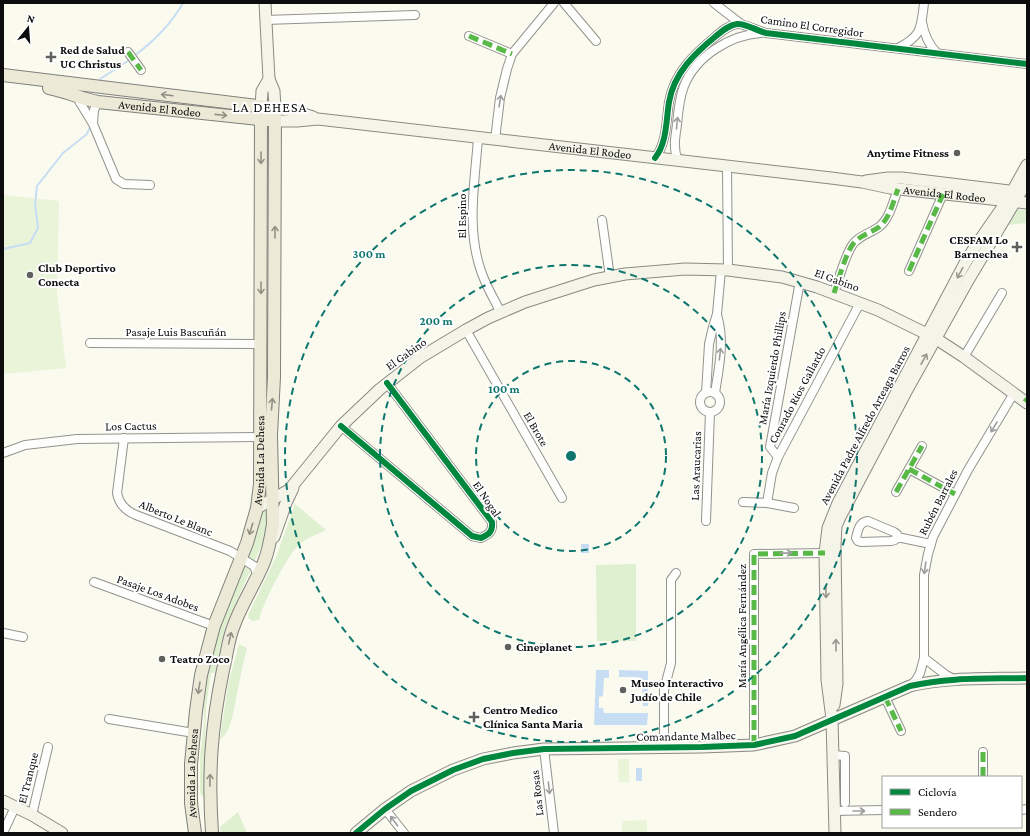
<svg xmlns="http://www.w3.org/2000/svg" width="1030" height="836" viewBox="0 0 1030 836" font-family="'Crimson Pro',serif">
<rect width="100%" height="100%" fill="#fafaef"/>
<!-- green -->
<g fill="#def0cf">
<polygon points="1016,209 1027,210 1027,223 1007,225"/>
<polygon points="269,503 270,527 225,627 215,673 211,673 206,708 204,796 202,796 200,792 200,757 204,723 203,693 210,656 220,624 245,563 259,510"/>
<path d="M295 504 326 530C318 534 308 537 301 543 289 551 262 605 259 620L253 621 249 619 248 615 276 557Z"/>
<polygon points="636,564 636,641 597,641 596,565"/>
<path d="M239 644 247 648C244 660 241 672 239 684 235 698 233 733 220 739L228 685Z"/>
<polygon points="238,812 247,833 221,833 220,827"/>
</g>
<!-- pitch -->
<g fill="#e9f4d8">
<polygon points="3,195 59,201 57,292 66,368 3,374"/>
<polygon points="618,759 629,759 629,782 619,782"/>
<polygon points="647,820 647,833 622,833 622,821"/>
</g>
<!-- water -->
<g fill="#c6ddf4">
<rect x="581" y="544" width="8" height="9"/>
<polygon points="596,670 609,670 609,678 604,678 603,696 599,697 599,708 603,708 604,713 648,713 647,725 594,725"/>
<polygon points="619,670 648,671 648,706 643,706 642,683 639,683 639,677 619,677"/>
<rect x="636" y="768" width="6" height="13"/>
</g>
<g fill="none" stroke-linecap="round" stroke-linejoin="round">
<!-- stream -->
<g stroke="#c6ddf4" stroke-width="2">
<path d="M134 56C153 42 171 24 183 3"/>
<polyline points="100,79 131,59"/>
<polyline points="3,249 30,243 38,228 35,204 37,186 63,153 87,134 89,129"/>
</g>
<defs>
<g id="street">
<polyline points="564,3 596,41"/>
<polyline points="714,3 741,24"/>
<polyline points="265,20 415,15"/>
<path d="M922 22C924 34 928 44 937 53"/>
<polyline points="469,36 512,54"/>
<path d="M898 48C922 36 921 28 924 3"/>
<polyline points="128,52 141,70"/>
<polyline points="76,96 93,124 116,179 124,184 150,185"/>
<polyline points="93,123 94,110 98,102"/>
<path d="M478 138C475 182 466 228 481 271 486 286 494 299 501 313"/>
<polyline points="495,140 500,98 507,69 512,54 554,3"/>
<path d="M655 158C667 143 666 121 669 102 674 73 694 54 716 36 722 31 729 25 737 24 744 23 758 31 766 33L1027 64"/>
<path d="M678 161C673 149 675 138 677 125 678 112 679 99 684 86 696 56 730 35 761 33"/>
<polyline points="727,167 728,270"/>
<polyline points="602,220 610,277"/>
<polyline points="909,271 943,194"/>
<path d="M834 293C839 279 845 255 853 244 860 235 871 233 879 227 890 218 893 202 898 189"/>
<polyline points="466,330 562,498"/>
<polyline points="90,343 260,344"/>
<polyline points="964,357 1002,293"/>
<circle cx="710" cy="402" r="10"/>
<polyline points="706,393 709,344 713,327 717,314 721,270"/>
<path d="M715 393C719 367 725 341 717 315"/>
<path d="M341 426 472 536 481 538C489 534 493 532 492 522L387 383"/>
<path d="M124 438 117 493C119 504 126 511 136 515L230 551 254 566 258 576"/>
<polyline points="3,453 25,445 77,439 260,437"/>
<polyline points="778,457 770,447 800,281"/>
<polyline points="909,469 955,494"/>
<polyline points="896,492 922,446"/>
<polyline points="743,502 767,503"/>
<polyline points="794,508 767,503 772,473 778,457 860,303"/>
<polyline points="706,521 710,412"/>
<path d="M897 537 895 540 891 541 861 542 858 541 856 538C858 530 859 522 868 521L894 532 897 534V537L931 544"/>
<polyline points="94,582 214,626"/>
<polyline points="3,633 23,637"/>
<polyline points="924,658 946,675 954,679"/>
<polyline points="910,686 916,680 920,673 924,658 924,575 928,554 933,537 968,470 1014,393"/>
<polyline points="885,697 901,731"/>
<polyline points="109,719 194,733"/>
<polyline points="754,745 754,554 825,553"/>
<polyline points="664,748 664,690 671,663 671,580 676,573"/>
<polyline points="544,749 554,833"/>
<polyline points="983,752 983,777"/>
<polyline points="833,755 845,756 845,803"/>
<polyline points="385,809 404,833"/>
<polyline points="1021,810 1027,809"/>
<polyline points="834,811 883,810"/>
<polyline points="32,815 48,747"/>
<polyline points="3,833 15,807"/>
</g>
<g id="secondary">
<polyline points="265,3 269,79 274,91 275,108 294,111 313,117"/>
<polyline points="261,106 262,91 269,79"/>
<path id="s1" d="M275 121H297L318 119 831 178 862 182 890 188 1027 203"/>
<polyline points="866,181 888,178 902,178 1018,192"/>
<polyline points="257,508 289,490 341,426 380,389 421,357 466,330 488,318 525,302 594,280 625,274 685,269 728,270 782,277 817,287 878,310 935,338 964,357 1027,403"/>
<polyline points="274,537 286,503 293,488"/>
<polyline points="834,705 837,684 835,545 836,526 840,517 908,388 966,284 1027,181"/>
<polyline points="3,801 32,815 62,833"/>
<path d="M356 833 385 809 411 791 453 770 483 759 513 753 544 749 702 747 754 745 795 736 910 686C948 677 988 679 1027 678"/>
<polyline points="835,833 832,719 827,680 825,553 828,528 838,503 965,263 975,247 1007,201 1027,165"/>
</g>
<g id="primary">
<path d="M3 75 275 108 274 377 271 435 273 524C271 537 269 550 264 562 255 584 242 603 234 625 228 639 227 655 223 670 211 728 208 774 212 833"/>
<path id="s2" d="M49 88C66 91 81 99 98 102L268 120"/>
<path id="s3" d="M195 833 191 803V764L196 711 201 675 214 626 247 543 257 508 260 484 261 106"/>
</g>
</defs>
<!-- street casing -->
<use href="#street" stroke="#93938e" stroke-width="10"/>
<!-- secondary casing -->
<use href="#secondary" stroke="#8a8a85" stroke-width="13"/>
<!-- primary casing -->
<use href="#primary" stroke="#80807c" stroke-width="14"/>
<!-- street -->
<use href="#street" stroke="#fefefd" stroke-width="8"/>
<!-- secondary -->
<use href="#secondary" stroke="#f4f4e8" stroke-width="11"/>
<!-- primary -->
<use href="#primary" stroke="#ece9d7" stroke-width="12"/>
<!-- quiet -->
<g stroke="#58b947" stroke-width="5" stroke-dasharray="10 5" stroke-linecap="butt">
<polyline points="469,36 512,54"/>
<polyline points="128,52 141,70"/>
<polyline points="909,271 943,194"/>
<path d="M834 293C839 279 845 255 853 244 860 235 871 233 879 227 890 218 893 202 898 189"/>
<polyline points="1025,402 1027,399"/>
<polyline points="909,469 955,494"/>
<polyline points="896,492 922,446"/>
<polyline points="885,697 901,731"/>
<polyline points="754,745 754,554 825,553"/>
<polyline points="983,752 983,777"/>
</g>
<defs>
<g id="cycleway">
<path d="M655 158C667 143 666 121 669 102 674 73 694 54 716 36 722 31 729 25 737 24 744 23 758 31 766 33L1027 64"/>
<path d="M341 426 472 536 481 538C489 534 493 532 492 522L387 383"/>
<path d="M356 833 385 809 411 791 453 770 483 759 513 753 544 749 702 747 754 745 795 736 910 686C948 677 988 679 1027 678"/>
</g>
</defs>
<!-- cycleway casing -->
<use href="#cycleway" stroke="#fff" stroke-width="8"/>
<!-- cycleway -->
<use href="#cycleway" stroke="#00873e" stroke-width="6"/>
</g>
<!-- one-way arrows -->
<defs><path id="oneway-shaft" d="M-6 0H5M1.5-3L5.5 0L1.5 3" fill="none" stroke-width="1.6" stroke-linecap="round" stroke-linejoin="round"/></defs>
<g stroke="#929186">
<use href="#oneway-shaft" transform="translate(167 95) rotate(-173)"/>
<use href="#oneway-shaft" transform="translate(221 115) rotate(6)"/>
<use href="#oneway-shaft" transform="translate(261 158) rotate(90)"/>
<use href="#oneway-shaft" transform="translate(275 232) rotate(-90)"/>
<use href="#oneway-shaft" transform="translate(261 288) rotate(90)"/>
<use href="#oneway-shaft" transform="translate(272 404) rotate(-85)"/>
<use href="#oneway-shaft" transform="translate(251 529) rotate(107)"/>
<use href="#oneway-shaft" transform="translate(230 638) rotate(-77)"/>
<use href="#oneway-shaft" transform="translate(199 688) rotate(99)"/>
<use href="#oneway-shaft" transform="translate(210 780) rotate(-89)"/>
</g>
<g stroke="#9d9d9d">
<use href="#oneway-shaft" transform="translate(500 101) rotate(-81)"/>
<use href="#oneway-shaft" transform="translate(677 123) rotate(-85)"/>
<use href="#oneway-shaft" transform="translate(720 354) rotate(-83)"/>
<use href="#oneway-shaft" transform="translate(994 427) rotate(121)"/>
<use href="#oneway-shaft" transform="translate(786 553) rotate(-1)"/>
<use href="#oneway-shaft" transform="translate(925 568) rotate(98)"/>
<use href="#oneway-shaft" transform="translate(549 788) rotate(84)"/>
<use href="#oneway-shaft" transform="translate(859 811)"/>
<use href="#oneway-shaft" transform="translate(394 821) rotate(-127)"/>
</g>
<g stroke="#979790">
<use href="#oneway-shaft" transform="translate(960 273) rotate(118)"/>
<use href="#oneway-shaft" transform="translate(924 359) rotate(-61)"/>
<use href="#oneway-shaft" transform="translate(826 592) rotate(89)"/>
<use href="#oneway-shaft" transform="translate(836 645) rotate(-91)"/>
</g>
<!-- distance rings -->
<g fill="none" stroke="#0f766e" stroke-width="2" stroke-dasharray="7 5">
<circle cx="571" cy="456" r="95"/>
<circle cx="571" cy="456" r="191"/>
<circle cx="571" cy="456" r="286"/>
</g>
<!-- markers -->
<g fill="#5f5f5b" stroke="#fff" stroke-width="1.5">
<path d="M49 51h4v4h4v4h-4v4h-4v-4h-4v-4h4z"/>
<circle cx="957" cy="153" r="4"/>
<path d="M1015 241h4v4h4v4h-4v4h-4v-4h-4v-4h4z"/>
<circle cx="30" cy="275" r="4"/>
<circle cx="508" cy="647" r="4"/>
<circle cx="162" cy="659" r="4"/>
<circle cx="623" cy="690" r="4"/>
<path d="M472 711h4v4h4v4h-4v4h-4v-4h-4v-4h4z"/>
</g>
<g text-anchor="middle" stroke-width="4" stroke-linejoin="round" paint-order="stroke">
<!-- street labels -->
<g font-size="12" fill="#0c0c0c" stroke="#fff">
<text transform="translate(812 26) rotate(8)" y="4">Camino El Corregidor</text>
<text dy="4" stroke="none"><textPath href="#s2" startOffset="113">Avenida El Rodeo</textPath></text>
<text dy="4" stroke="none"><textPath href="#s1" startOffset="317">Avenida El Rodeo</textPath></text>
<text dy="4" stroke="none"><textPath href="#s1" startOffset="674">Avenida El Rodeo</textPath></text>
<text transform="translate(462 216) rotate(-90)" y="4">El Espino</text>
<text transform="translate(837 280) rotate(20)" y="4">El Gabino</text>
<text x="176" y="336">Pasaje Luis Bascuñán</text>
<text transform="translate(406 354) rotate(-35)" y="4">El Gabino</text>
<text transform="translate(772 368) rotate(-80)" y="4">María Izquierdo Phillips</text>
<text transform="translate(797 395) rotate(-62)" y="4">Conrado Ríos Gallardo</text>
<text transform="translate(865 425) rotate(-62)" y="4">Avenida Padre Alfredo Arteaga Barros</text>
<text transform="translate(131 426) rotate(-1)" y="4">Los Cactus</text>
<text transform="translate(536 429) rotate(60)" y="4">El Brote</text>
<text dy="4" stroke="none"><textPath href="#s3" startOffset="383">Avenida La Dehesa</textPath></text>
<text transform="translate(696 466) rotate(-88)" y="4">Las Araucarias</text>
<text transform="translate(487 499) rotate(56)" y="4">El Nogal</text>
<text transform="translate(938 502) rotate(-63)" y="4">Rubén Barrales</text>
<text transform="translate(176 518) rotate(22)" y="4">Alberto Le Blanc</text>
<text transform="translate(158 593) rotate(20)" y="4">Pasaje Los Adobes</text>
<text transform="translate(742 626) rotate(-90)" y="4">María Angélica Fernández</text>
<text transform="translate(686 736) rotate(-1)" y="4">Comandante Malbec</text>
<text dy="4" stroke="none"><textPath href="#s3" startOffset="60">Avenida La Dehesa</textPath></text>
<text transform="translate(28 778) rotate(-76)" y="4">El Tranque</text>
<text transform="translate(537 793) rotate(-96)" y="4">Las Rosas</text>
</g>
<!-- poi labels -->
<g font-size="12" font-weight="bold" fill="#0c0c0c" stroke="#fff" text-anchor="start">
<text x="60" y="54">Red de Salud<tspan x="60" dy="14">UC Christus</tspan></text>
<text x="949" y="157" text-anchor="end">Anytime Fitness</text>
<text x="1008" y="244" text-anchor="end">CESFAM Lo<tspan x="1008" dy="14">Barnechea</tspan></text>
<text x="38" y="272">Club Deportivo<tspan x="38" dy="14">Conecta</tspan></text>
<text x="516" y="651">Cineplanet</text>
<text x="170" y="663">Teatro Zoco</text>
<text x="631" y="687">Museo Interactivo<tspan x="631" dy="14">Judío de Chile</tspan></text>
<text x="483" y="714">Centro Medico<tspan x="483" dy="14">Clínica Santa Maria</tspan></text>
</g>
<!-- quarter labels -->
<g font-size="14" letter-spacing="1" fill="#0c0c0c" stroke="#fff">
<text x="270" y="112">LA DEHESA</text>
</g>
</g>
<circle cx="571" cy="456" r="6" fill="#0f766e" stroke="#fff" stroke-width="2"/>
<g font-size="12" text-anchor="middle" font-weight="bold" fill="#0f766e" stroke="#fff" stroke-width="4" stroke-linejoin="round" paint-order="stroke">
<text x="369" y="258">300 m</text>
<text x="436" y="325">200 m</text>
<text x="504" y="393">100 m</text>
</g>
<!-- border -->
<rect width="1030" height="836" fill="none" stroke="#0c0c0c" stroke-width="8"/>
<!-- legend -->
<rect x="882" y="776" width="140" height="52" fill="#ffffff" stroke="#9e9e9e"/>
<rect x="890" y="789" width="20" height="6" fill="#00873e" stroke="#9e9e9e"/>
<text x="918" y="796" font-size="12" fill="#0c0c0c">Ciclovía</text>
<rect x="890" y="809" width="20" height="6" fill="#58b947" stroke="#9e9e9e"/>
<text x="918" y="816" font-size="12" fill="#0c0c0c">Sendero</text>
<!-- north arrow -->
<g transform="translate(28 28) rotate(17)" stroke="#ffffff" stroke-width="3" paint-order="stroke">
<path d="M0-3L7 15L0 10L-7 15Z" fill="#0c0c0c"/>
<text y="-6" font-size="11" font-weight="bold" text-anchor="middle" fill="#0c0c0c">N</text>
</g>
</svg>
